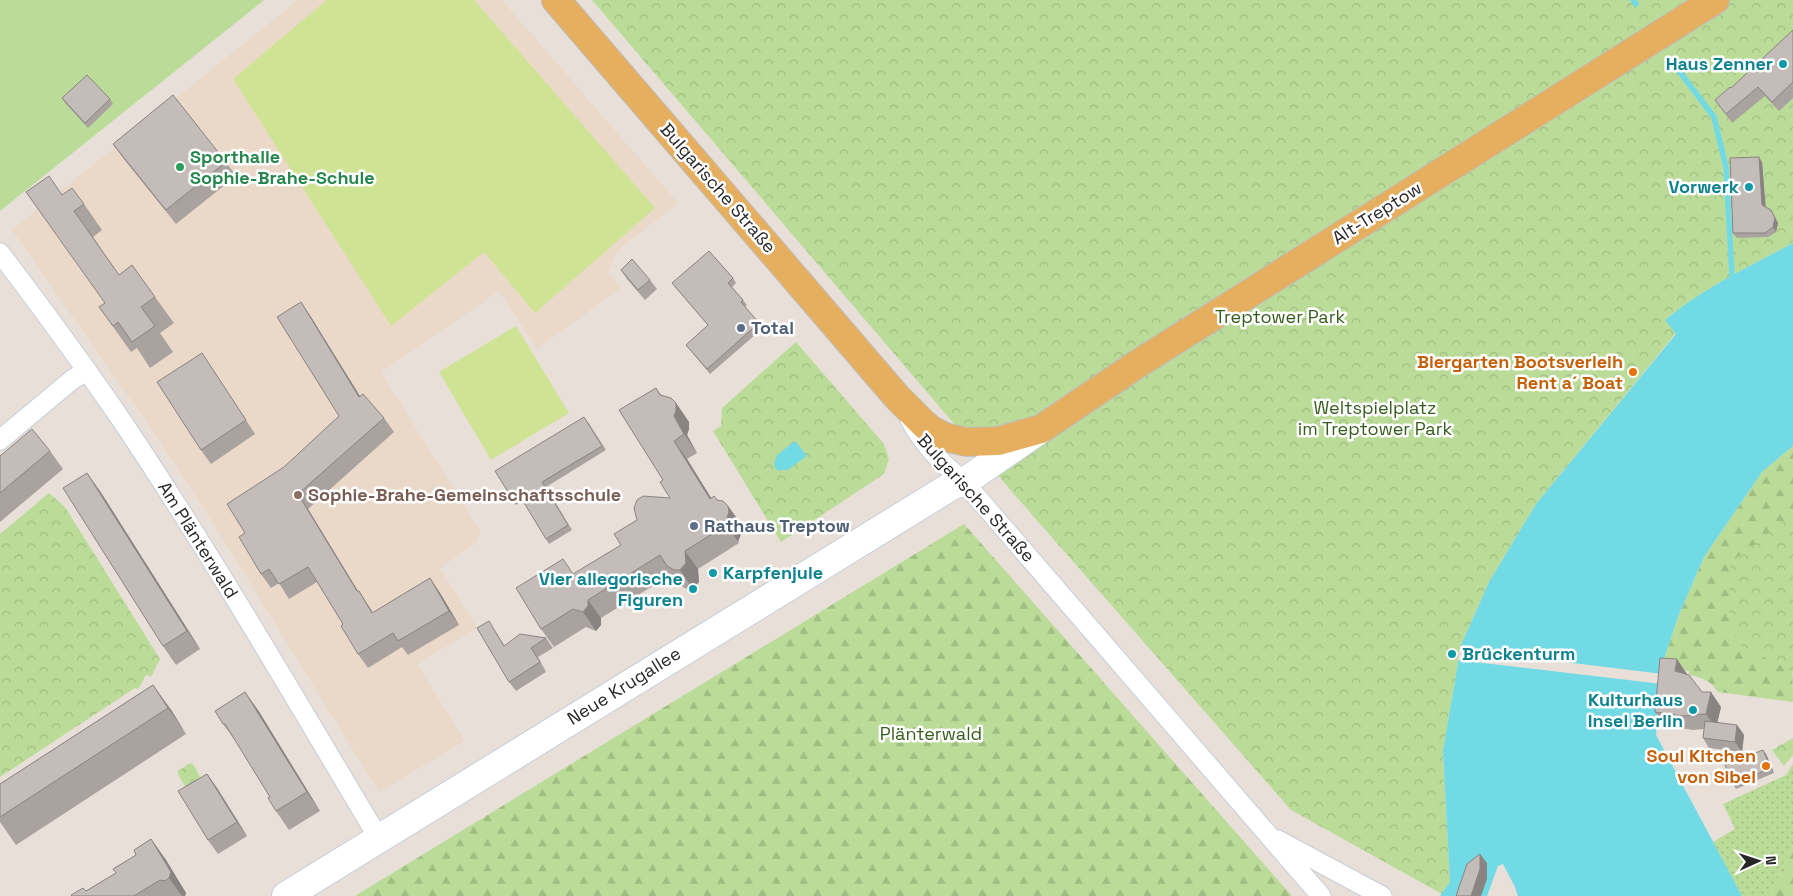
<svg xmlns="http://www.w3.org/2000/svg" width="1793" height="896" viewBox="0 0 1793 896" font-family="'Space Grotesk',sans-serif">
<defs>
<pattern id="grass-dots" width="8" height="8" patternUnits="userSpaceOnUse" patternTransform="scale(1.25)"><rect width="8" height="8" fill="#bbdc98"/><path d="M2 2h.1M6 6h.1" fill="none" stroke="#a1bd83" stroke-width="1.8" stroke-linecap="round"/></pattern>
<pattern id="forest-firs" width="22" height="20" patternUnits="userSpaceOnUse" patternTransform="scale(1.25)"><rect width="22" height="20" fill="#bbdc98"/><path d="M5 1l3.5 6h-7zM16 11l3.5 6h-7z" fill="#a1bd83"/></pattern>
<pattern id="park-crowns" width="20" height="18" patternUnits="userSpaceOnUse" patternTransform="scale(1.25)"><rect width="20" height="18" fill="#bbdc98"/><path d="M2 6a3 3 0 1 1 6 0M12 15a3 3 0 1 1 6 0" fill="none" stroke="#a1bd83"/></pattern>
</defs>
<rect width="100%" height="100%" fill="#e8dfd9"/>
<!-- education -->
<polygon fill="#ead9c8" points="298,0 502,0 678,203 616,252 608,273 621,288 537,349 499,291 381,372 481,532 475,544 440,568 477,628 417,664 465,741 379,792 213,523 145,420 12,230"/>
<!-- grass -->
<polygon fill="url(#grass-dots)" points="1793,764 1793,846 1771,892 1771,896 1742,896 1713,842 1735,829 1723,804 1786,775"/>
<!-- forest -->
<g fill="url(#forest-firs)">
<path d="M1793 446V516H1790L1793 702 1718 692C1711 681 1701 677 1689 675V671L1661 668 1678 617 1704 557 1762 472Z"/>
<polygon points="964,524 1292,896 355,896"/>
<polygon points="1793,846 1793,896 1771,896 1771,892"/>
</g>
<!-- park -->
<g fill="url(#park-crowns)">
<path d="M592 0H1793V243C1750 266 1704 288 1666 319L1676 333 1536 504 1489 582 1470 625 1461 645 1443 751 1450 882 1442 894 1291 810 1020 501Z"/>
<polygon points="796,342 884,444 889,459 884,474 781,542 713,431 721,426 722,408"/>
<polygon points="49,493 65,507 160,659 151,677 146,675 138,689 135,688 0,777 0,534"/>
<polygon points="1790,516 1793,516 1793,672 1737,643 1729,617 1730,563"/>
<polygon points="1793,738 1793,755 1784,766 1772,750"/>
<polygon points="190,763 193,764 202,780 186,788 178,774 178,771"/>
</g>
<!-- garden -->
<polygon fill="#bbdc98" points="0,0 264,0 0,211"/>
<!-- pitch -->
<g fill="#cfe394">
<polygon points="327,0 474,0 655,208 535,313 484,252 391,326 233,79"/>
<polygon points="516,326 569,413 491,460 439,372"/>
</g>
<!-- water -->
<g fill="#71dae5">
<path d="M1793 243V446L1762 472 1704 557 1678 617 1661 668 1656 735 1742 896H1440L1450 882 1443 751 1461 645 1470 625 1489 582 1536 504 1676 334 1665 320C1703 288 1750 266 1793 243Z"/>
<polygon points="795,441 807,456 786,471 784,469 780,471 775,468 774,462 777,458 776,456"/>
</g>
<!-- pier -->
<g fill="#e8dfd9">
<polygon points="1459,649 1663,674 1662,684 1458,660"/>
<polygon points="1503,864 1515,887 1518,896 1487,896 1498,866"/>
</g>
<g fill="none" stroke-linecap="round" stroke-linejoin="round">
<!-- stream -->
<g stroke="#71dae5" stroke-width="5.5">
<polyline points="1633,0 1636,4"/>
<polyline points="1676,67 1714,117 1726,167 1732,276 1734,282"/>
</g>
<defs>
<g id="street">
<path d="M0 253C42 308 83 364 122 421 213 557 295 698 379 839"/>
<path d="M910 420C925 447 941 462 964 482L1321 896"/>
<polyline points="0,440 73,379 87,371"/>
<polyline points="1278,840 1382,896"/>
</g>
<polyline id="secondary" points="286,896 953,485 964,482 1038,431"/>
<polyline id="primary" points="556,0 897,397 924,424 931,430 945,437 966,442 998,441 1041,429 1139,363 1715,0"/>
</defs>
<!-- street casing -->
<use href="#street" stroke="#c7cdd8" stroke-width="21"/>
<!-- secondary casing -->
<use href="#secondary" stroke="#c7cdd8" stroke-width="30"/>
<!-- primary casing -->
<use href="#primary" stroke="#bebebe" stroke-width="30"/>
<!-- street -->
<use href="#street" stroke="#fff" stroke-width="19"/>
<!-- secondary -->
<use href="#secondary" stroke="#fff" stroke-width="28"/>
<!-- primary -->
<use href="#primary" stroke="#e6af60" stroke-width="28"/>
</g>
<!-- wall -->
<g fill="#a9a29e">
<polygon points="1793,30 1793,98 1779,111 1765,96 1732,123 1715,100 1731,88"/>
<polygon points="62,98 110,99 113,104 88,128 65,103"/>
<polygon points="113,144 226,162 236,176 176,224 123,158"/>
<polygon points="1762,162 1765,207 1771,210 1778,223 1776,232 1768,237 1737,238 1733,233"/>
<polygon points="62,195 84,204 102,230 93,237 119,275 155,297 174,323 160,333 173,352 150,368 137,348 131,352 99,307 105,303"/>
<polygon points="621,270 650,280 657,289 645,300 627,279"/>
<polygon points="733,278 736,283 732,287 743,300 747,305 745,307 763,328 710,374 686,345 708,325 672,283"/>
<polygon points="301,302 311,317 360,396 384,418 394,432 308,509 358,591 359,591 373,613 430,578 440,593 459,625 408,655 402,647 368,668 358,654 343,624 317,582 289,599 279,583 271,588 261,574 245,533 339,416"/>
<polygon points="202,353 255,434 211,464 201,450"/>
<polygon points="656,388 661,395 676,403 689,422 689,429 687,435 697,453 687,459 711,498 728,506 741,524 742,531 738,542 739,543 698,569 699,582 693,589 687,589 679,585 672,574 601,618 601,625 596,631 586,627 554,647 541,629 574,574 621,545 637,520 670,498 663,480"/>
<polygon points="588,422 606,450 546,487 572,530 549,544 523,501 516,505 513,500"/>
<polygon points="50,451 63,469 0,522 0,456"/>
<polygon points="100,491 200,649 176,665 163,646"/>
<polygon points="495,631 504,645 546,638 553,648 538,657 546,672 516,691 509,682"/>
<polygon points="1687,674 1687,675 1702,692 1721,707 1717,723 1737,725 1744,735 1742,752 1709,748 1703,738 1704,729 1693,730 1665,726 1655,712"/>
<polygon points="153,685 186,734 16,845 0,822 0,784"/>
<polygon points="258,710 320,811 289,830 276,811 270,797 237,743 223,724"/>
<polygon points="1766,754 1774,773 1736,789 1733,784"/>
<polygon points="207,774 217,788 247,836 218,854 208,840"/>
<polygon points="151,839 166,860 186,893 185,896 72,896 86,891 116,873 136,855"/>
</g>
<!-- shaded-wall -->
<g fill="#898481">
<polygon points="1759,157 1762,162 1766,210 1762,205"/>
<polygon points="1771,210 1778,223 1776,232 1773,227"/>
<polygon points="301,302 311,317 369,411 359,397"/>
<polygon points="676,403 689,422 689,429 687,435 697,453 684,434 674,416"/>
<polygon points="674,441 687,459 723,517 710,499"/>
<polygon points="87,473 100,491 200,649 187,631"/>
<polygon points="298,494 308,509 367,606 357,591"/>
<polygon points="728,506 741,524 742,531 738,542 739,543 725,523 728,516"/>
<polygon points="685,551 698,569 699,582 693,589 680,570"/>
<polygon points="430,578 440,593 459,625 449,611"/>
<polygon points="359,591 368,605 382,627 372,613"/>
<polygon points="588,600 601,618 601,625 596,631 583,612"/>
<polygon points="1677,659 1687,674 1685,685 1675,671"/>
<polygon points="153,685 172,711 186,734 168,708"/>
<polygon points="245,692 258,710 320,811 307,792"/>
<polygon points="1711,692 1721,707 1716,728 1706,714"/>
<polygon points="1737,725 1744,735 1742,752 1735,742"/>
<polygon points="1763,750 1766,754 1774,773 1771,768"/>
<polygon points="207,774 217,788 247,836 237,822"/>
<polygon points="151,839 166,860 186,893 185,896 182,896 169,878"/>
<polygon points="1480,854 1487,863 1487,879 1481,896 1471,896"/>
</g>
<!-- building -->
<g fill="#c4bcb8" stroke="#898481">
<polygon points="1793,30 1793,82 1772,102 1758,87 1726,114 1715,100 1730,87 1731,88"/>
<polygon points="87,75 110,99 85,123 62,98"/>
<polygon points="173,95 226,162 166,210 113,144"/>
<polygon points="1759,157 1762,205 1771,210 1775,218 1773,227 1765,233 1733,233 1730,158"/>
<polygon points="49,176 62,195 72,188 84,204 74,211 119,275 132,265 155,297 141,307 155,326 132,342 118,322 113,326 99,307 105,303 26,192"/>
<polygon points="709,251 733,278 728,283 743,300 741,302 759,323 707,369 686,345 708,325 672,283"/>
<polygon points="632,259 650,280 638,290 621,270"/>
<polygon points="301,302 359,397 363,394 384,418 298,494 357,591 359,591 372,613 430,578 449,611 398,641 393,633 358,654 341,626 343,624 308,567 279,584 269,569 261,574 239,537 245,533 227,504 284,467 339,416 277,317"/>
<polygon points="202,353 246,420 201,450 157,382"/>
<polygon points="656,388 660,395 671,398 676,403 676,411 674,416 684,434 674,441 710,499 714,496 717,500 723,501 728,506 729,512 725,523 726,525 685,551 686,563 680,570 674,570 667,566 660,555 588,600 588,606 583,612 573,609 541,629 516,588 563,559 573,574 621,545 614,534 637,520 634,508 637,500 643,496 670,498 660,482 663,480 619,410"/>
<polygon points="584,417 602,446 542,482 568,525 546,539 520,496 513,500 495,471"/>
<polygon points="32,429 50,451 0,493 0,456"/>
<polygon points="87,473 187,631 163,646 63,488"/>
<polygon points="489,621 504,646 520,634 546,638 531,648 540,662 509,682 477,628"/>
<polygon points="1660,658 1677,659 1675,671 1689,675 1702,692 1711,692 1706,714 1683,716 1655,712"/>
<polygon points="153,685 168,708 0,817 0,784"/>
<polygon points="245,692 307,792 276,811 268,798 270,797 225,724 223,724 215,711"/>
<polygon points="1705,721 1737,725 1735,742 1703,738"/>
<polygon points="1763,750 1771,768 1733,784 1725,765"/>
<polygon points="207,774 237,822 208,840 178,791"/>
<polygon points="151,839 171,872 169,878 165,881 160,880 134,896 72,896 71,895 83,888 86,891 116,873 113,869 136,855 134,850"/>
<polygon points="1480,854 1480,869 1471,896 1456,896 1467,864"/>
</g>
<!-- markers -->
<g fill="#0f9aa8" stroke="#fff" stroke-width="2">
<circle cx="1783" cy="64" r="5"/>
<circle cx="1749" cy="187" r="5"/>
<circle cx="713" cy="573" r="5"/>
<circle cx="693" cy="589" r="5"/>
<circle cx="1452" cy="654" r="5"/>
<circle cx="1693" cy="710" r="5"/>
</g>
<circle fill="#2e9e5b" stroke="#fff" stroke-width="2" cx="180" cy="167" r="5"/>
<g fill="#5c6f8a" stroke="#fff" stroke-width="2">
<circle cx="741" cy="328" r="5"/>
<circle cx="694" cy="526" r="5"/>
</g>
<g fill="#e8710a" stroke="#fff" stroke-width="2">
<circle cx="1633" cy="372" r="5"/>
<circle cx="1766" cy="766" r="5"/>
</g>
<circle fill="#8d6e63" stroke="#fff" stroke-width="2" cx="298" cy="495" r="5"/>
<g text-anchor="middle" stroke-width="5" stroke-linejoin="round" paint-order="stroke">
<!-- culture labels -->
<g font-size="18" font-weight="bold" fill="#0d838f" stroke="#fff" text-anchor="end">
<text x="1773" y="70">Haus Zenner</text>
<text x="1739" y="193">Vorwerk</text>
<text x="723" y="579" text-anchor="start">Karpfenjule</text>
<text x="683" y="585">Vier allegorische<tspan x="683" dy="21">Figuren</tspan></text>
<text x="1462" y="660" text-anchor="start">Brückenturm</text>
<text x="1683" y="706">Kulturhaus<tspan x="1683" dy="21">Insel Berlin</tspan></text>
</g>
<!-- leisure labels -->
<g font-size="18" font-weight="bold" fill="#27864d" stroke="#fff" text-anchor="start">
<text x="190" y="163">Sporthalle<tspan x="190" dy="21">Sophie-Brahe-Schule</tspan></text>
</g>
<!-- street labels -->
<g font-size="18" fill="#272727" stroke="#fff">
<text transform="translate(718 188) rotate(49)" y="6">Bulgarische Straße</text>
<text transform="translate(1377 213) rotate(-32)" y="6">Alt-Treptow</text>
<text transform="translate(976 498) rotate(48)" y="6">Bulgarische Straße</text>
<text transform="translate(198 540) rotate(58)" y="6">Am Plänterwald</text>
<text transform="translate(624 686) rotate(-32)" y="6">Neue Krugallee</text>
</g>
<!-- park labels -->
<g font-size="18" fill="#365d1d" stroke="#fff">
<text x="1280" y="323">Treptower Park</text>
<text x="1375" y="414">Weltspielplatz<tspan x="1375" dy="21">im Treptower Park</tspan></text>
<text x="931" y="740">Plänterwald</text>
</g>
<!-- service labels -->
<g font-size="18" font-weight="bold" fill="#4e5e75" stroke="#fff" text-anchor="start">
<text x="751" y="334">Total</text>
<text x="704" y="532">Rathaus Treptow</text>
</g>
<!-- food labels -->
<g font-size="18" font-weight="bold" fill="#c56008" stroke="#fff" text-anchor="end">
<text x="1623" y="368">Biergarten Bootsverleih<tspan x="1623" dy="21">Rent a´ Boat</tspan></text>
<text x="1756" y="762">Soul Kitchen<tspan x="1756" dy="21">von Sibel</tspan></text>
</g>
<!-- education labels -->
<g font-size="18" font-weight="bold" fill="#785e54" stroke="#fff" text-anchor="start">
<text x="308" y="501">Sophie-Brahe-Gemeinschaftsschule</text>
</g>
</g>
<!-- north arrow -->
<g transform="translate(1758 861) rotate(87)" stroke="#ffffff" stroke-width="4" paint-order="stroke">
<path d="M0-4L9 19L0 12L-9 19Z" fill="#272727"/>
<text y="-8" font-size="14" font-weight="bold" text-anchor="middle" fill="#272727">N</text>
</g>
</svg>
